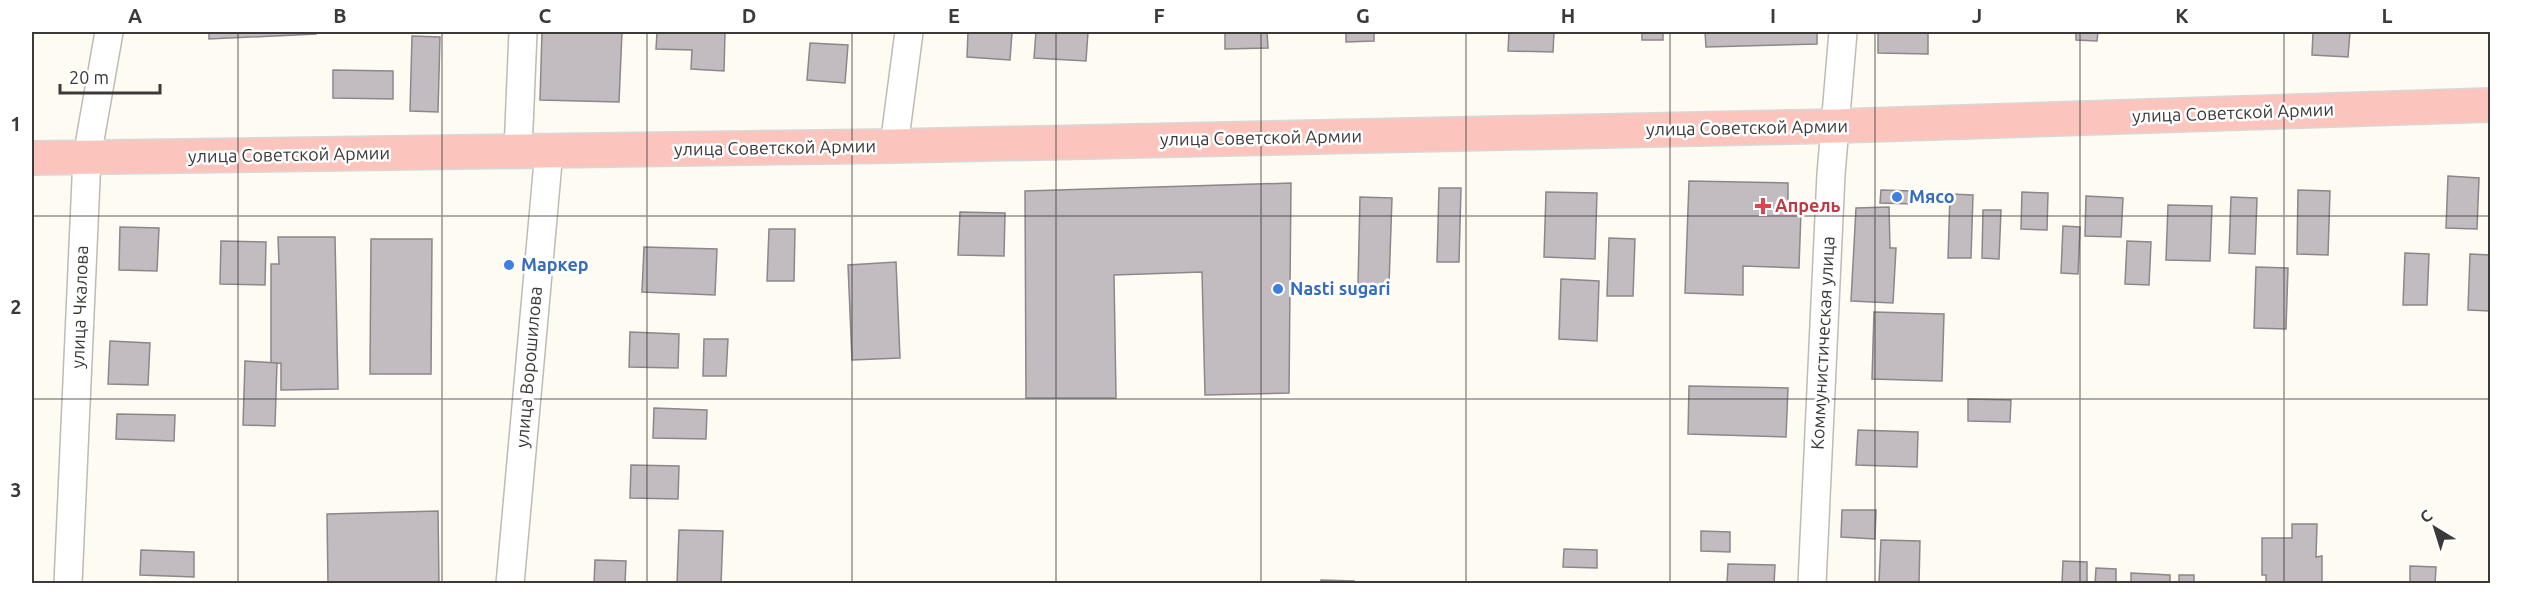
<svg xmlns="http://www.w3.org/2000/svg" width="2522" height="615" viewBox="0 0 2522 615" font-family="Ubuntu,sans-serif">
<rect width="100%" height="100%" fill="#fefbf3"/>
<!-- building -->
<g fill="#c2bbbf" stroke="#8d868a" stroke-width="1.5">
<polygon points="209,32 316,32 316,34 209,39"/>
<polygon points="542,32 622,32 619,102 540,100"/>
<polygon points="657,32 725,32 724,71 691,69 692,50 656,49"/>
<polygon points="968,32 1012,32 1010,60 967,57"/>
<polygon points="1036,32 1088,32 1086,61 1034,58"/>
<polygon points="1225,32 1267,32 1268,48 1225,49"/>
<polygon points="1346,32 1374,32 1374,41 1346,42"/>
<polygon points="1509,32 1554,32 1553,52 1508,51"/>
<rect x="1642" y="32" width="21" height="8"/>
<polygon points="1705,32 1817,32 1817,44 1706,47"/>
<polygon points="1878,32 1928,32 1928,54 1878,53"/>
<polygon points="2076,32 2098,32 2097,41 2076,40"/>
<polygon points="2313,32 2350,32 2348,57 2312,55"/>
<polygon points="412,36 440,37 438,112 410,111"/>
<polygon points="810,43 848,45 845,83 807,80"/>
<polygon points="333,70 393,71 393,99 333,98"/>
<polygon points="2448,176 2479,178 2477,229 2446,228"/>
<polygon points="1689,181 1788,183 1788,210 1801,211 1799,268 1743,266 1743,295 1685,293"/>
<polygon points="1291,183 1289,393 1205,395 1202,272 1114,275 1116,398 1026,398 1025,191"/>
<polygon points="1439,188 1461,188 1459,262 1437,262"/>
<polygon points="1881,190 1913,191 1913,204 1880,203"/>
<polygon points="2298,190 2330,191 2328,255 2297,254"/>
<polygon points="1546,192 1597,193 1595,259 1544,257"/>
<polygon points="2022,192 2048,193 2047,230 2021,229"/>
<polygon points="1950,194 1973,195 1971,258 1948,258"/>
<polygon points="2086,196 2123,198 2121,237 2085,236"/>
<polygon points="1360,197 1392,198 1389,285 1358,285"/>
<polygon points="2231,197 2257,198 2255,254 2229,253"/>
<polygon points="2168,205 2212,206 2210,261 2166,260"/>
<polygon points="1889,207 1890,248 1896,248 1893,303 1851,301 1856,208"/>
<polygon points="1983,210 2001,210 1999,259 1982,258"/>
<polygon points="960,212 1005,213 1004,256 958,255"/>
<polygon points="2063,226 2080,227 2078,274 2061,273"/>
<polygon points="120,227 159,228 157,271 119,270"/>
<polygon points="769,229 795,229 794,281 767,281"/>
<polygon points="278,237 335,237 338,389 281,390 281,363 271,364 271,264 279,264"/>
<polygon points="1609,238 1635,239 1633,296 1607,296"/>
<polygon points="371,239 432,239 431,374 370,374"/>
<polygon points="221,241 266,242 265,285 220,284"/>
<polygon points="2127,241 2151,242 2149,285 2125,284"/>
<polygon points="644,247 717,249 715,295 642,292"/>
<polygon points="2405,253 2429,254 2427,305 2403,305"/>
<polygon points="2470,254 2490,255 2490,311 2468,310"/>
<polygon points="896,262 900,358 852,360 848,265"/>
<polygon points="2256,267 2288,268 2286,329 2254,328"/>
<polygon points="1561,279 1599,281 1597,341 1559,339"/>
<polygon points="1874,312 1944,314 1942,381 1872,379"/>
<polygon points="630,332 679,334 678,368 629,367"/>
<polygon points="704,339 728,339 726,376 703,376"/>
<polygon points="110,341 150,343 148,385 108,384"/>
<polygon points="245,361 277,363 275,426 243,425"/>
<polygon points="1689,386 1788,388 1786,437 1688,434"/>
<polygon points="1968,399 2011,400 2010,422 1968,421"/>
<polygon points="654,408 707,410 706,439 653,438"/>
<polygon points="117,414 175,415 174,441 116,439"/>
<polygon points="1858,430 1918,432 1917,467 1856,465"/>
<polygon points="631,465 679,466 678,499 630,498"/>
<polygon points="1842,510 1876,510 1875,539 1841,537"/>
<polygon points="438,511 439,584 328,584 327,514"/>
<polygon points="2292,524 2317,524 2316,557 2322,556 2322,584 2266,584 2266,575 2262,575 2262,538 2292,538"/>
<polygon points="679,530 723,531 721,584 677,584"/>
<polygon points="1701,531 1730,532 1730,552 1701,551"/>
<polygon points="1881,540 1920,541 1919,583 1879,582"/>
<polygon points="1564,549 1597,550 1597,568 1563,567"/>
<polygon points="141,550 194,552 194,577 140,575"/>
<polygon points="595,560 626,561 625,584 594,584"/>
<polygon points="2063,561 2087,562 2087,584 2062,584"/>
<polygon points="1728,564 1775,565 1774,584 1727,584"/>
<polygon points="2410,566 2436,567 2435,584 2410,584"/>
<polygon points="2096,568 2116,569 2116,584 2095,584"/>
<polygon points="2131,573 2170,575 2170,584 2131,584"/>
<rect x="2179" y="575" width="15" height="9"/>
<polygon points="1321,580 1354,581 1354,584 1321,584"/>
</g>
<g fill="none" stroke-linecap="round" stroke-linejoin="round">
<defs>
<g id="minor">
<polyline points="894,146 909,32"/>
<polyline points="518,151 523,32"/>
<polyline points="68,584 87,157 109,32"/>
<polyline points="510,584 549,151"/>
<polyline points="1812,584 1831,174 1843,32"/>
</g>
<polyline id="primary" points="32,158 894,146 1837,126 2490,105"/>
</defs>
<!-- minor casing -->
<use href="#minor" stroke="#bebbb5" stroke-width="30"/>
<!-- primary casing -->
<use href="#primary" stroke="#d8d8d7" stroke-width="36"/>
<!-- minor -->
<use href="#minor" stroke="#fff" stroke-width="27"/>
<!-- primary -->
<use href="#primary" stroke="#fbc4bd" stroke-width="33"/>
</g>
<!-- grid -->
<path fill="none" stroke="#3c3a38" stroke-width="1.5" stroke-opacity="0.55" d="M238 32V584M442 32V584M647 32V584M852 32V584M1056 32V584M1261 32V584M1466 32V584M1670 32V584M1875 32V584M2080 32V584M2284 32V584M32 216H2490M32 399H2490"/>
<!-- markers -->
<g fill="#3f7fe0" stroke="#fff" stroke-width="2">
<circle cx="1897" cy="197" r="6"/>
<circle cx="509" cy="265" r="6"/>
<circle cx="1278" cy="289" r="6"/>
</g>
<path fill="#e0444e" stroke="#fff" stroke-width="2" d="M1760 197h6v6h6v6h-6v6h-6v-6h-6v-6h6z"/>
<g text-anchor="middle" stroke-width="5" stroke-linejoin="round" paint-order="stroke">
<!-- street labels -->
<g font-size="18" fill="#3c3a38" stroke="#fff">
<text transform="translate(2233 113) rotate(-2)" y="6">улица Советской Армии</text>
<text transform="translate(1747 128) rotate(-1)" y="6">улица Советской Армии</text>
<text transform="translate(1261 138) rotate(-1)" y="6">улица Советской Армии</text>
<text transform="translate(775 148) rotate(-1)" y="6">улица Советской Армии</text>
<text transform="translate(289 155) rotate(-1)" y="6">улица Советской Армии</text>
<text transform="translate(80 307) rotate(-88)" y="6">улица Чкалова</text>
<text transform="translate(1823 343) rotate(-87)" y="6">Коммунистическая улица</text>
<text transform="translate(529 367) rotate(-85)" y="6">улица Ворошилова</text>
</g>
<!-- shop labels -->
<g font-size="18" font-weight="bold" fill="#366cbe" stroke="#fff" text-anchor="start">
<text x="1909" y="203">Мясо</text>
<text x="521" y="271">Маркер</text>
<text x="1290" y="295">Nasti sugari</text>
</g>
<!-- health labels -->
<g font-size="18" font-weight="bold" fill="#be3a42" stroke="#fff" text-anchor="start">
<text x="1775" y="212">Апрель</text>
</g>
</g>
<!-- border -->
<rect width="2522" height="615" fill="none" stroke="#ffffff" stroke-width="66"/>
<!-- north arrow -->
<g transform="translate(2435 528) rotate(322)" stroke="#ffffff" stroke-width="4.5" paint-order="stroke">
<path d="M0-4.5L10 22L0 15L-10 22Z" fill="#3c3a38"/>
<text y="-9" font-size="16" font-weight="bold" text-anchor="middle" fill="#3c3a38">С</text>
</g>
<!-- scale -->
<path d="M60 84v9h100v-9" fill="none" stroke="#3c3a38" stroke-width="3"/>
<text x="69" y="84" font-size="18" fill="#3c3a38" stroke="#ffffff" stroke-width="4.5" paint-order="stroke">20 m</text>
<rect x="33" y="33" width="2456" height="549" fill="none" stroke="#3c3a38" stroke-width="2"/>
<g font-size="20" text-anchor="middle" font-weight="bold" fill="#3c3a38">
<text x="135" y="23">A</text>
<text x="340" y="23">B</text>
<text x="545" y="23">C</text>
<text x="749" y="23">D</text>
<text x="954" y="23">E</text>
<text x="1159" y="23">F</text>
<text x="1363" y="23">G</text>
<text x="1568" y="23">H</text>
<text x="1773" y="23">I</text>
<text x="1977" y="23">J</text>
<text x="2182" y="23">K</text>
<text x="2387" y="23">L</text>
<text x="16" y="131">1</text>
<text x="16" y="314">2</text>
<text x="16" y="497">3</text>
</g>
</svg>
